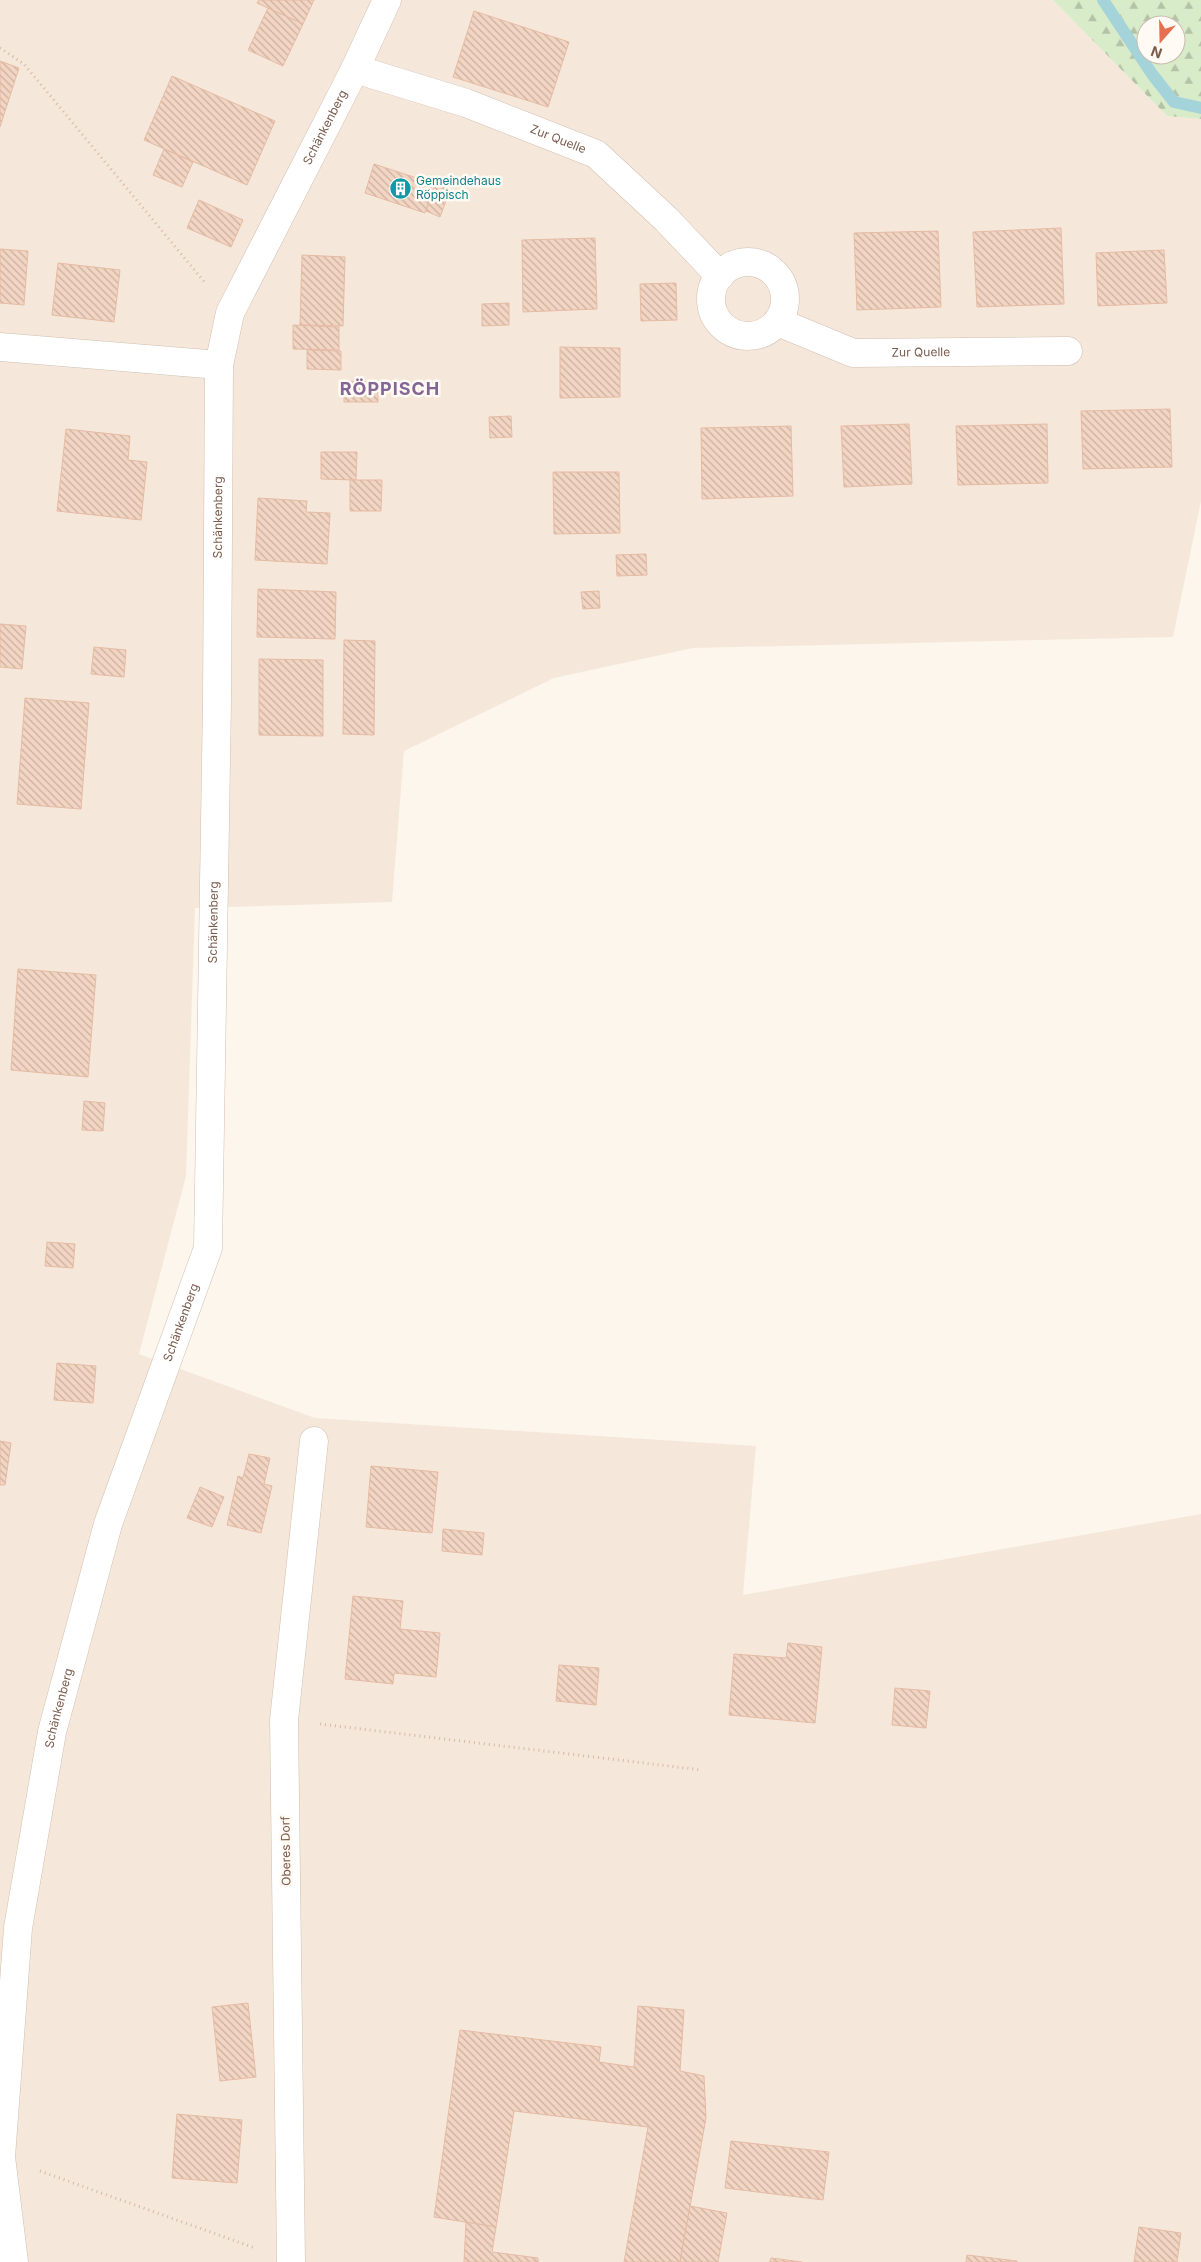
<svg xmlns="http://www.w3.org/2000/svg" width="1201" height="2262" viewBox="0 0 1201 2262" font-family="Inter,sans-serif">
<defs>
<pattern id="forest-firs" width="22" height="20" patternUnits="userSpaceOnUse" patternTransform="scale(1.25)"><rect width="22" height="20" fill="#d8ecc9"/><path d="M5 1l3.5 6h-7zM16 11l3.5 6h-7z" fill="#b4c2a5"/></pattern>
<pattern id="building-back-hatch" width="6" height="6" patternUnits="userSpaceOnUse" patternTransform="scale(1.25)"><rect width="6" height="6" fill="#f3d5c3"/><path d="M-1 5l2 2M0 0l6 6M5-1l2 2" fill="none" stroke="#cab0a1"/></pattern>
</defs>
<rect width="100%" height="100%" fill="#fdf6ec"/>
<!-- residential -->
<polygon fill="#f5e8da" points="0,0 1053,0 1167,116 1201,119 1201,501 1173,637 693,648 554,678 404,751 392,902 195,908 186,1176 139,1354 315,1418 756,1446 743,1595 1201,1514 1201,2262 0,2262"/>
<!-- forest -->
<path fill="url(#forest-firs)" fill-rule="evenodd" d="M1053 0H1201V119L1167 116ZM1146 25H1176V55H1146Z"/>
<g fill="none" stroke-linecap="round" stroke-linejoin="round">
<!-- stream -->
<polyline stroke="#a5d3da" stroke-width="12" points="1103,0 1152,74 1174,102 1201,108"/>
</g>
<!-- building -->
<g fill="url(#building-back-hatch)" stroke="#e6bba3">
<polygon points="259,0 314,0 303,24 257,3"/>
<polygon points="268,8 303,24 283,66 248,50"/>
<polygon points="474,11 569,42 548,107 453,77"/>
<polygon points="0,61 19,68 0,127"/>
<polygon points="172,76 275,121 247,185 144,140"/>
<polygon points="164,149 193,162 182,187 153,175"/>
<polygon points="374,164 435,184 425,213 365,193"/>
<polygon points="435,184 450,190 440,217 426,211"/>
<polygon points="199,200 243,220 231,247 187,228"/>
<polygon points="1061,228 1064,304 977,307 973,232"/>
<polygon points="938,231 941,307 857,310 854,233"/>
<polygon points="595,238 597,309 523,312 522,240"/>
<polygon points="0,249 28,251 24,305 0,303"/>
<polygon points="1164,250 1167,303 1098,306 1096,253"/>
<polygon points="302,255 345,257 343,326 300,325"/>
<polygon points="58,263 120,270 114,322 52,315"/>
<polygon points="676,283 677,320 641,321 640,284"/>
<polygon points="509,303 509,325 482,326 482,304"/>
<polygon points="293,325 339,327 339,350 293,349"/>
<polygon points="560,347 620,348 620,397 560,398"/>
<polygon points="307,350 341,351 341,370 307,369"/>
<polygon points="344,381 378,382 378,402 344,402"/>
<polygon points="1170,409 1172,467 1083,469 1081,411"/>
<polygon points="511,416 512,437 490,438 489,417"/>
<polygon points="909,424 912,484 844,487 841,426"/>
<polygon points="1047,424 1048,483 958,485 956,426"/>
<polygon points="791,426 793,496 702,499 701,428"/>
<polygon points="66,429 130,436 128,460 147,462 141,520 57,511"/>
<polygon points="321,452 357,452 356,480 321,479"/>
<polygon points="553,472 619,472 620,533 554,534"/>
<polygon points="350,480 382,480 381,511 350,511"/>
<polygon points="258,498 307,501 306,512 330,513 327,564 255,560"/>
<polygon points="646,554 647,575 617,576 616,555"/>
<polygon points="258,589 336,592 335,639 257,637"/>
<polygon points="599,591 600,608 583,609 581,592"/>
<polygon points="0,624 26,626 22,669 0,667"/>
<polygon points="344,640 375,641 374,735 343,734"/>
<polygon points="94,647 126,650 124,677 91,674"/>
<polygon points="259,659 323,660 323,736 259,735"/>
<polygon points="25,698 89,703 81,809 17,804"/>
<polygon points="18,969 96,975 88,1077 11,1070"/>
<polygon points="84,1101 105,1103 103,1131 82,1130"/>
<polygon points="47,1242 75,1244 73,1268 45,1266"/>
<polygon points="57,1363 96,1366 93,1403 54,1400"/>
<polygon points="0,1441 11,1443 5,1485 0,1485"/>
<polygon points="249,1454 270,1458 264,1484 272,1486 261,1533 227,1525 238,1476 243,1478"/>
<polygon points="371,1466 438,1472 432,1533 366,1527"/>
<polygon points="200,1487 224,1497 212,1527 187,1518"/>
<polygon points="443,1529 484,1533 482,1555 442,1551"/>
<polygon points="353,1596 403,1601 400,1629 440,1633 436,1677 394,1673 393,1684 345,1679"/>
<polygon points="788,1643 822,1647 815,1723 729,1715 734,1654 786,1658"/>
<polygon points="559,1665 599,1668 596,1705 556,1701"/>
<polygon points="895,1688 930,1691 926,1728 892,1725"/>
<polygon points="248,2003 256,2077 220,2081 212,2007"/>
<polygon points="638,2006 684,2010 680,2071 704,2076 706,2118 680,2262 624,2262 648,2127 514,2111 496,2227 434,2217 460,2030 601,2047 599,2062 634,2067"/>
<polygon points="177,2114 242,2120 237,2183 172,2178"/>
<polygon points="731,2141 829,2152 823,2200 725,2188"/>
<polygon points="690,2206 727,2213 718,2262 680,2262"/>
<polygon points="466,2222 496,2227 492,2252 538,2258 538,2262 464,2262"/>
<polygon points="1139,2227 1181,2233 1177,2262 1134,2262"/>
<polygon points="967,2255 1017,2261 1017,2262 966,2262"/>
<polygon points="771,2258 802,2262 770,2262"/>
</g>
<g fill="none" stroke-linecap="round" stroke-linejoin="round">
<defs>
<g id="minor">
<path id="s1" d="M355 69 466 103 596 154 666 219 720 276"/>
<circle cx="748" cy="299" r="37"/>
<path id="s2" d="M778 322 853 353 1068 351"/>
<polyline points="0,347 219,365"/>
<polyline points="291,2262 284,1720 314,1441"/>
</g>
<g id="tertiary">
<path id="s3" d="M14 2262 1 2157 18 1928 52 1732 108 1524 208 1248 217 702 219 365 230 313 355 69 387 0"/>
</g>
</defs>
<!-- minor casing -->
<use href="#minor" stroke="#d1beb0" stroke-width="29"/>
<!-- tertiary casing -->
<use href="#tertiary" stroke="#d1beb0" stroke-width="29"/>
<!-- path -->
<g stroke="#d9b8a5" stroke-width="3" stroke-dasharray="1 4" stroke-linecap="butt">
<polyline points="0,48 24,64 206,284"/>
<polyline points="320,1724 702,1770"/>
<polyline points="40,2171 255,2248"/>
</g>
<!-- minor -->
<use href="#minor" stroke="#fff" stroke-width="28"/>
<!-- tertiary -->
<use href="#tertiary" stroke="#fff" stroke-width="28"/>
</g>
<!-- icons -->
<defs>
<symbol id="building-disc" viewBox="-11 -11 22 22"><circle r="9.5" fill="#0f9aa8" stroke="#fffaf3"/><path d="M-4-6H4V6H1V3H-1V6H-4ZM-2.5-4.3h1.7v1.8h-1.7ZM.8-4.3h1.7v1.8H.8ZM-2.5-1h1.7V.8h-1.7ZM.8-1h1.7V.8H.8Z" fill="#fff"/></symbol>
</defs>
<g fill-rule="evenodd">
<use href="#building-disc" x="388" y="176" width="25" height="25"/>
</g>
<g text-anchor="middle" stroke-width="5" stroke-linejoin="round" paint-order="stroke">
<!-- street labels -->
<g font-size="12" fill="#7a5c4d" stroke="#fffaf3">
<text dy="4" stroke="none"><textPath href="#s3" startOffset="2188">Schänkenberg</textPath></text>
<text dy="4" stroke="none"><textPath href="#s1" startOffset="215">Zur Quelle</textPath></text>
<text dy="4" stroke="none"><textPath href="#s2" startOffset="149">Zur Quelle</textPath></text>
<text dy="4" stroke="none"><textPath href="#s3" startOffset="1774">Schänkenberg</textPath></text>
<text dy="4" stroke="none"><textPath href="#s3" startOffset="1369">Schänkenberg</textPath></text>
<text dy="4" stroke="none"><textPath href="#s3" startOffset="964">Schänkenberg</textPath></text>
<text dy="4" stroke="none"><textPath href="#s3" startOffset="559">Schänkenberg</textPath></text>
<text transform="translate(286 1851) rotate(-91)" y="4">Oberes Dorf</text>
</g>
<!-- culture labels -->
<g font-size="12" fill="#0d838f" stroke="#fffaf3" text-anchor="start">
<text x="416" y="185">Gemeindehaus<tspan x="416" dy="14">Röppisch</tspan></text>
</g>
<!-- district labels -->
<g font-size="18" font-weight="bold" letter-spacing="1" fill="#846695" stroke="#fffaf3">
<text x="390" y="395">RÖPPISCH</text>
</g>
</g>
<!-- north arrow -->
<g transform="translate(1161 40) rotate(200)"><circle r="24" fill="#fffaf3" stroke="#cabbb1"/>
<path d="M0-4L9 19L0 12L-9 19Z" fill="#e76f51"/>
<text y="-8" font-size="14" font-weight="bold" text-anchor="middle" fill="#7a5c4d">N</text>
</g>
</svg>
